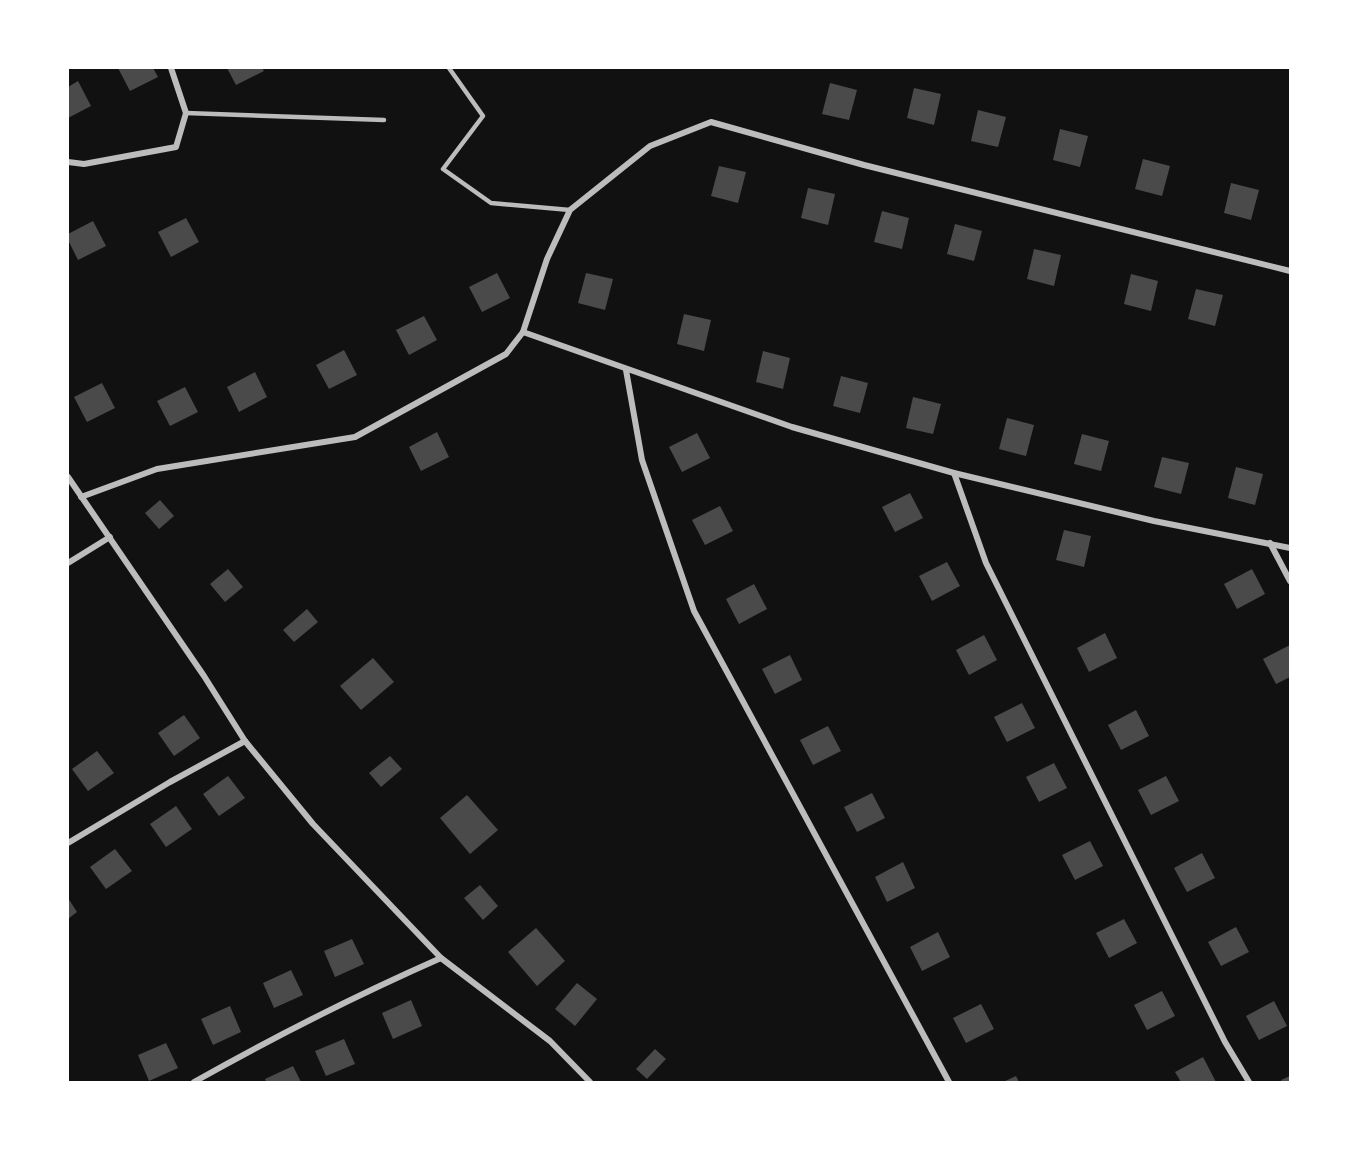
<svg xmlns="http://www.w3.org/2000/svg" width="1358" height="1150" viewBox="0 0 1358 1150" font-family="'Times New Roman',serif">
<rect width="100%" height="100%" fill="#111"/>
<!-- building -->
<g fill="#4a4a4a">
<polygon points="118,68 153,68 158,77 130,91"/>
<polygon points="227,68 262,68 264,71 236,85"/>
<polygon points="78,81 91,106 68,118 68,87"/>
<polygon points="830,83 857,90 849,120 822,114"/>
<polygon points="914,88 941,94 934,125 907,118"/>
<polygon points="978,110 1006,117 998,147 971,141"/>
<polygon points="1060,129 1088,136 1080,167 1053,160"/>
<polygon points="1143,159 1170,166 1162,196 1135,189"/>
<polygon points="719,166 746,172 738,203 711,196"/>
<polygon points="1231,183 1259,190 1251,220 1224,213"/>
<polygon points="808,188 835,194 828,225 801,218"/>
<polygon points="882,211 909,218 902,249 874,242"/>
<polygon points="186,218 199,242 171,257 158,232"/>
<polygon points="93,221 106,246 78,260 68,240 68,234"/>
<polygon points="955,224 982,231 974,261 947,254"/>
<polygon points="1034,249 1061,255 1054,286 1027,279"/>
<polygon points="497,273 510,298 482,312 469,287"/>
<polygon points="586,273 613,279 605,310 578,303"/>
<polygon points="1131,274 1158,281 1151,311 1124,304"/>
<polygon points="1196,289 1223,295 1215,326 1188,319"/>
<polygon points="684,314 711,320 704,351 677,344"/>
<polygon points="424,316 437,340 409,355 396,330"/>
<polygon points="344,350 357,375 329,389 316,365"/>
<polygon points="763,351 790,358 783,389 756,382"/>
<polygon points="255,372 267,397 239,412 227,387"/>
<polygon points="841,376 868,383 860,413 833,406"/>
<polygon points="102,383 115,408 87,422 74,397"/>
<polygon points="185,387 198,412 170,426 157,401"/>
<polygon points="913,397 941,404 933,434 906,428"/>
<polygon points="1007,418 1034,425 1026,456 999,449"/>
<polygon points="437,432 449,457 421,471 409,447"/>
<polygon points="697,433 710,458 682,472 669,447"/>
<polygon points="1082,434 1109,441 1101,471 1074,464"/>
<polygon points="1162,457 1189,463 1181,494 1154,487"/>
<polygon points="1236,467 1263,474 1255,505 1228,498"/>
<polygon points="910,493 923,518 895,532 882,507"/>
<polygon points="160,500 174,516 159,529 145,513"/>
<polygon points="720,506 733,531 705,545 692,520"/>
<polygon points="1064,530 1091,536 1084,567 1056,560"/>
<polygon points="947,562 960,586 932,601 919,576"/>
<polygon points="228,569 243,587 225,602 210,584"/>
<polygon points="1252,569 1265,594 1237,609 1224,584"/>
<polygon points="754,584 767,609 739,624 726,599"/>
<polygon points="307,609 318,622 294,642 283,630"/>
<polygon points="1105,633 1117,658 1089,672 1077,648"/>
<polygon points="984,635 997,660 969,675 956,650"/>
<polygon points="1290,645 1290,677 1276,684 1263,659"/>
<polygon points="790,655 802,680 775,694 762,669"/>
<polygon points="373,658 394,682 361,710 340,686"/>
<polygon points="1022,703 1035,728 1007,742 994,717"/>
<polygon points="1136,710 1149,736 1121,750 1108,725"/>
<polygon points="184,715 200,738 174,756 158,733"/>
<polygon points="828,726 841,751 813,765 800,740"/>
<polygon points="97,751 114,773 88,791 72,769"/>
<polygon points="390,756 402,769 381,787 369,773"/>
<polygon points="1054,763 1067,788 1039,802 1026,777"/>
<polygon points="228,776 245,798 219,816 203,794"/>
<polygon points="1166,776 1179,801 1151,815 1138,790"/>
<polygon points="872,793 885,818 857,832 844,807"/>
<polygon points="467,795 498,830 470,854 440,818"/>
<polygon points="176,806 192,829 166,847 150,824"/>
<polygon points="1090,841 1103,866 1075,880 1062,855"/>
<polygon points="115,849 132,871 106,889 90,867"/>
<polygon points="1202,853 1215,878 1187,892 1174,868"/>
<polygon points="903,862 915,888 887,902 875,877"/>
<polygon points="480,885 498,906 483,920 464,898"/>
<polygon points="68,898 77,912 68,919"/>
<polygon points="1124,919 1137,943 1109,958 1096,933"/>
<polygon points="1236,927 1249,952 1221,966 1208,942"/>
<polygon points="536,928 565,961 537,986 508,952"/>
<polygon points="938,932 950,957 922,971 910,947"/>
<polygon points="352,939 364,964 335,977 324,951"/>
<polygon points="291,970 303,995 274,1008 263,983"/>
<polygon points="577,983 597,999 575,1026 555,1009"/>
<polygon points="1162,991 1175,1016 1147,1030 1134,1005"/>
<polygon points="411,1000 422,1026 393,1039 382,1013"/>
<polygon points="1274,1001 1287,1026 1259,1040 1246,1016"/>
<polygon points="981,1004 994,1029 966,1043 953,1018"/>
<polygon points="230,1006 241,1032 213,1045 201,1019"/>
<polygon points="344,1039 355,1064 326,1076 315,1051"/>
<polygon points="166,1043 178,1068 149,1081 138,1055"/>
<polygon points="655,1049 666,1059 647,1079 636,1069"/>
<polygon points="1203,1057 1216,1082 1181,1082 1175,1072"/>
<polygon points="293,1066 301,1082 266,1082 265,1079"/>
<polygon points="1016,1076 1019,1082 1003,1082"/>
<polygon points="1290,1076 1290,1082 1282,1082 1281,1080"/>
</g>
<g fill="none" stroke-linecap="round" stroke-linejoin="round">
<!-- service -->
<g stroke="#bcbcbc" stroke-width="4.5">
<polyline points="449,68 483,116 443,169 491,203 570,210"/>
<polyline points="186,113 384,120"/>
</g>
<!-- minor -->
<g stroke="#bcbcbc" stroke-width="6">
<polyline points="68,162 84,164 176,147 186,113 171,68"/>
<polyline points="523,332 792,427 954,473 1154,521 1290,548"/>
<polyline points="626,370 642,460 694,611 949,1082"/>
<polyline points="954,473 986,563 1225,1042 1249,1082"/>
<polyline points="68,477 204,676 245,741 313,824 441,958 550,1041 590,1082"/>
<polyline points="81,497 157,469 355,437 506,354 523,332 547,259 570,210 650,146 711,122 864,165 1290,271"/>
<polyline points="1270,543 1290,581"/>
<polyline points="68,563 110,537"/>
<polyline points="68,843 170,782 245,741"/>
<path d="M194 1082C274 1037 357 995 441 958"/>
</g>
</g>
<!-- border -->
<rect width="1358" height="1150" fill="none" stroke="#ffffff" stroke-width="138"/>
</svg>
